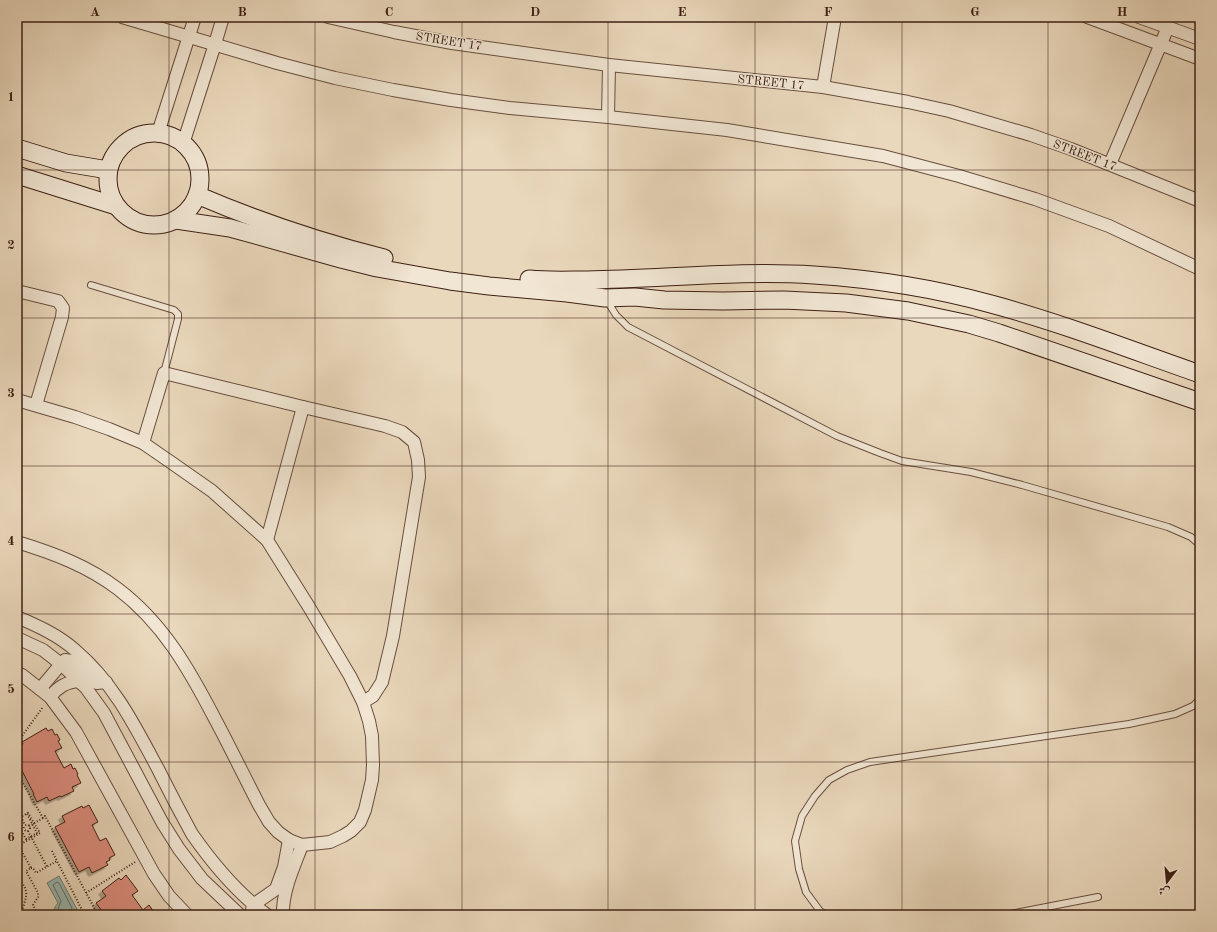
<svg xmlns="http://www.w3.org/2000/svg" width="1217" height="932" viewBox="0 0 1217 932" font-family="'Old Standard TT',Amiri,serif">
<defs>
<filter id="shadow"><feDropShadow dx="-3.5" dy="3.5" stdDeviation="0" flood-color="#0004"/></filter>
</defs>
<rect width="100%" height="100%" fill="#ead8bc"/>
<filter id="stains"><feTurbulence type="fractalNoise" baseFrequency=".005" numOctaves="4"/><feColorMatrix values="0 0 0 0 .2 0 0 0 0 .09 0 0 0 0 .02 0 0 0 .5 -.17"/></filter>
<radialGradient id="worn" r=".72"><stop offset=".6" stop-color="#630" stop-opacity="0"/><stop offset="1" stop-color="#630" stop-opacity=".3"/></radialGradient>
<!-- water -->
<path fill="#98b9b2" stroke="#747c73" d="M59 876 78 911C70 915 62 918 54 912L55 907 58 903 47 883Z"/>
<g fill="none" stroke-linecap="round" stroke-linejoin="round">
<!-- shore -->
<polyline stroke="#6b6c64" stroke-width="1" points="60,915 58,909 61,901 53,885 57,882 59,883 72,908 69,915"/>
</g>
<!-- building -->
<g fill="#dc8d7e" stroke="#3e2015" filter="url(#shadow)">
<polygon points="46,728 48,731 52,729 55,735 57,734 60,740 58,741 62,748 55,751 64,768 71,764 73,769 75,768 78,774 77,775 81,783 72,787 74,791 61,797 60,796 49,801 47,797 37,802 33,794 34,794 17,761 17,760 20,758 17,753 22,751 20,746 23,744 22,742"/>
<polygon points="89,805 98,822 92,825 100,841 106,838 115,855 109,858 110,860 106,862 108,865 92,873 89,867 79,872 55,827 65,822 62,816 82,806 83,808"/>
<polygon points="126,875 138,891 132,895 143,910 149,905 156,915 105,915 96,903 106,896 102,891 119,878 121,880"/>
</g>
<g fill="none" stroke-linecap="round" stroke-linejoin="round">
<defs>
<g id="service">
<polyline points="91,285 174,310 178,314 178,319 164,373"/>
<polyline points="606,299 616,315 628,327 837,436 880,453 902,461 971,472 1022,485 1168,527 1191,537 1200,545"/>
<polyline points="826,915 820,911 806,892 799,869 795,841 802,816 815,796 829,780 847,770 870,762 1129,724 1175,714 1193,706 1200,699"/>
<polyline points="1005,915 1098,897"/>
</g>
<g id="minor">
<polyline points="122,17 277,63 335,78 393,90 451,100 510,108 608,117 727,130 883,156 959,176 1035,199 1109,226 1200,269"/>
<polyline points="328,17 394,32 452,43 609,65 823,87 908,102 949,111 1031,135 1071,149 1200,201"/>
<polyline points="1087,17 1200,59"/>
<polyline points="1139,17 1200,39"/>
<polyline points="823,87 835,17"/>
<polyline points="608,117 609,65"/>
<polyline points="158,133 195,17"/>
<polyline points="183,144 215,44 223,17"/>
<polyline points="1110,164 1168,27"/>
<polyline points="17,291 58,301 63,308 62,317 36,405"/>
<path d="M17 400 75 417 109 429 143 443 172 463 212 491 267 540 309 607 350 676 363 702 369 721 372 736 373 765 372 780 365 810 360 822 351 831 343 836 330 842 302 845 289 840 278 832 269 822 259 805C244 776 230 747 215 719 189 669 163 623 118 589 88 566 53 553 17 542"/>
<polyline points="143,443 164,373 303,407 385,426 402,432 414,442 418,460 419,477 393,636 382,682 373,696 363,702"/>
<polyline points="267,540 303,407"/>
<path d="M17 617C38 626 58 635 75 650 113 682 135 726 158 769 169 791 180 812 192 834 213 864 237 893 267 915"/>
<polyline points="17,638 43,650 61,664 86,688 104,713 162,822 179,849 202,879 240,915"/>
<polyline points="17,673 22,675 50,697 76,732 154,874 169,896 187,915"/>
<polyline points="40,689 61,664 65,660 71,661 94,682 97,683 106,682"/>
<path d="M50 697C58 687 66 682 79 681"/>
<polyline points="251,915 253,905 276,889 284,867 289,840"/>
<path d="M283 915C282 891 294 867 302 845"/>
</g>
<g id="secondary">
<circle cx="154" cy="179" r="46"/>
<polyline points="17,148 66,163 108,170"/>
<polyline points="17,175 116,206"/>
<path d="M197 195C258 221 320 242 384 258"/>
<polyline points="176,220 230,228 341,259 377,268 450,281 489,286 567,293 605,298 635,297 664,300 723,301 784,300 846,303 908,311 969,324 999,333 1200,402"/>
<path d="M529 279C548 281 568 280 587 280 663 279 739 270 814 275 874 279 933 288 991 304 1062 323 1131 350 1200 374"/>
</g>
</defs>
<!-- service casing -->
<use href="#service" stroke="#694e3f" stroke-width="8"/>
<!-- minor casing -->
<use href="#minor" stroke="#694e3f" stroke-width="14"/>
<!-- secondary casing -->
<use href="#secondary" stroke="#3e2015" stroke-width="19"/>
<!-- path -->
<g stroke="#3e2015" stroke-width="2" stroke-dasharray="1 2" stroke-linecap="butt">
<polyline points="17,743 43,707"/>
<polyline points="17,773 43,818 45,816 98,915"/>
<polyline points="27,814 38,835"/>
<polyline points="21,817 25,825"/>
<polyline points="17,819 28,813 40,833 18,846"/>
<polyline points="17,823 27,841"/>
<circle cx="27" cy="828" r="3"/>
<polyline points="29,826 43,818"/>
<polyline points="28,831 47,867"/>
<polyline points="26,839 37,833"/>
<polyline points="17,843 31,868 26,871 38,893 38,897 33,905 38,915"/>
<polyline points="52,851 57,861"/>
<polyline points="31,868 33,868 36,873 57,861 83,912 78,915"/>
<path d="M17 878C32 891 25 898 21 915"/>
<polyline points="86,893 135,862"/>
</g>
<!-- service -->
<use href="#service" stroke="#f1e6d3" stroke-width="6"/>
<!-- minor -->
<use href="#minor" stroke="#f1e6d3" stroke-width="12"/>
<!-- secondary -->
<use href="#secondary" stroke="#f1e6d3" stroke-width="17"/>
</g>
<!-- grid -->
<path fill="none" stroke="#3e2015" stroke-width="1" stroke-opacity="0.55" d="M169 17V915M315 17V915M462 17V915M608 17V915M755 17V915M902 17V915M1048 17V915M17 170H1200M17 318H1200M17 466H1200M17 614H1200M17 762H1200"/>
<g text-anchor="middle" stroke-width="3" stroke-linejoin="round" paint-order="stroke">
<!-- street labels -->
<g font-size="12" fill="#3e2015" stroke="#f1e6d3">
<text transform="translate(449 41) rotate(9)" y="4">STREET 17</text>
<text transform="translate(771 82) rotate(6)" y="4">STREET 17</text>
<text transform="translate(1085 155) rotate(21)" y="4">STREET 17</text>
</g>
</g>
<!-- margin -->
<rect width="1217" height="932" fill="none" stroke="#ead8bc" stroke-width="44"/>
<!-- north arrow -->
<g transform="translate(1167 882) rotate(196)" stroke="#f1e6d3" stroke-width="3" paint-order="stroke">
<path d="M0-3L7 15L0 10L-7 15Z" fill="#3e2015"/>
<text y="-6" font-size="11" font-weight="bold" text-anchor="middle" fill="#3e2015">ش</text>
</g>
<rect x="22" y="22" width="1173" height="888" fill="none" stroke="#3e2015" stroke-width="1.5"/>
<g font-size="13" text-anchor="middle" font-weight="bold" fill="#3e2015">
<text x="95" y="16">A</text>
<text x="242" y="16">B</text>
<text x="389" y="16">C</text>
<text x="535" y="16">D</text>
<text x="682" y="16">E</text>
<text x="828" y="16">F</text>
<text x="975" y="16">G</text>
<text x="1122" y="16">H</text>
<text x="11" y="101">1</text>
<text x="11" y="249">2</text>
<text x="11" y="397">3</text>
<text x="11" y="545">4</text>
<text x="11" y="693">5</text>
<text x="11" y="841">6</text>
</g>
<rect width="100%" height="100%" filter="url(#stains)"/>
<rect width="100%" height="100%" fill="url(#worn)"/>
</svg>
